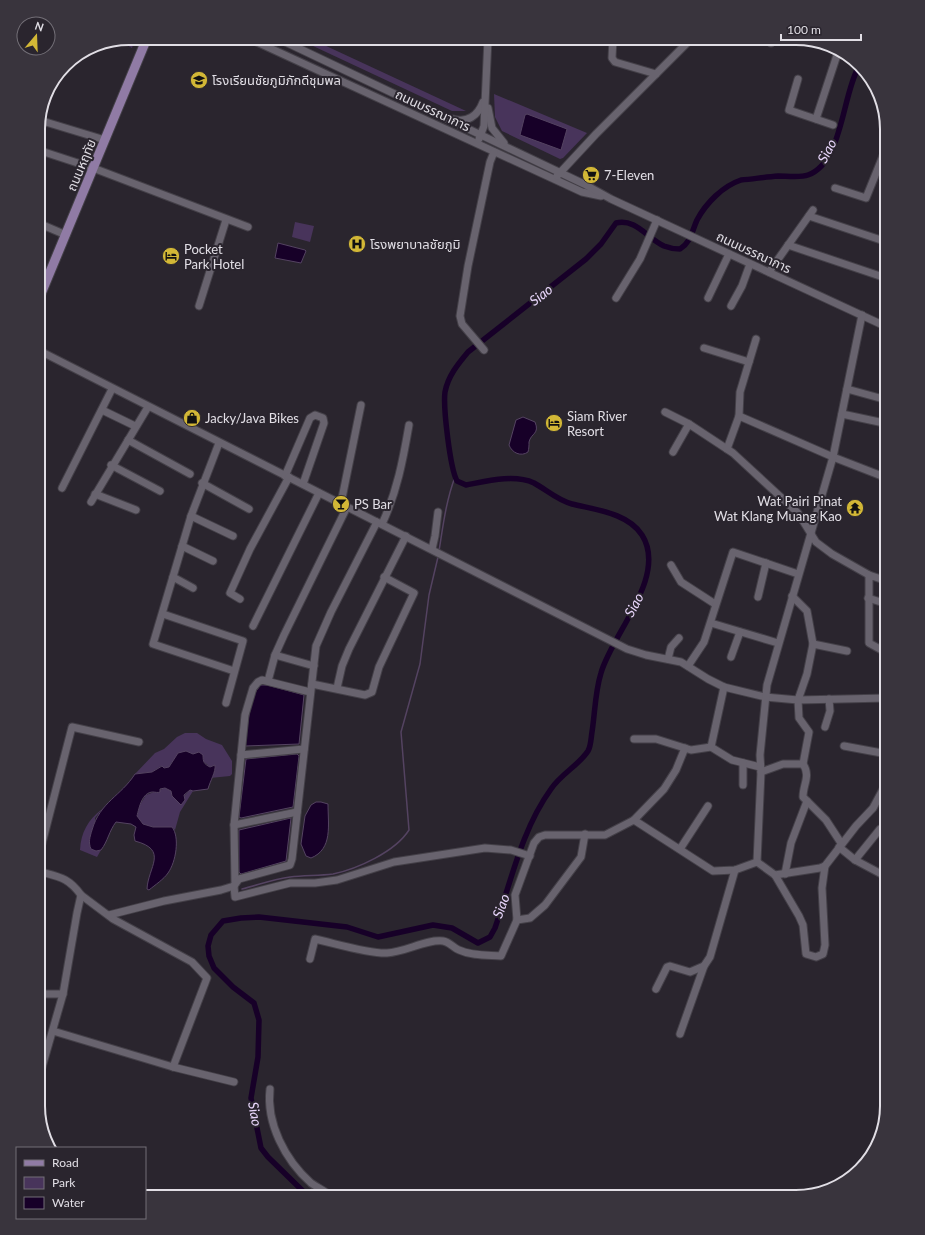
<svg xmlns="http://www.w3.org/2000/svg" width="925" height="1235" viewBox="0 0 925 1235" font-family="Lato,'Noto Sans Thai',sans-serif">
<rect width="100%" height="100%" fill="#2a252e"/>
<!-- green -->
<g fill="#48345b">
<polygon points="129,38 135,38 132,48 118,40"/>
<polygon points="296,38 309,38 466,111 452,111"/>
<polygon points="494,94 587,133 563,158 560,159 502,131 495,117"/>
<polygon points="295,222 314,226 310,242 292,237"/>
<polygon points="185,733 197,733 206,739 222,745 232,761 232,774 230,776 210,778 215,769 215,765 210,767 203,761 172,762 169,767 164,768 161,766 152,772 135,774 155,753 164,749 177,737"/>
<polygon points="165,788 171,791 172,796 176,799 184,796 190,790 193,791 180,812 175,830 172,827 153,827 143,825 137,816 140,805 146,795"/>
<path d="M102 809 95 818 96 851 101 850 97 857 80 850C81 832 88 820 102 809Z"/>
</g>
<!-- water -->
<g fill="#170028" stroke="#544361">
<polygon points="527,114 567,129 561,150 520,135 525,115"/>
<polygon points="278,243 305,250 306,251 301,263 275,258"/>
<path d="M523 417 535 422C540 434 531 433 529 442 529 446 529 448 528 452 521 457 512 453 509 445L516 420Z"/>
<path d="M261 685H267L304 695 299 744 245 746C247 732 249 694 261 685Z"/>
<path d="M186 751 193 754 199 752 203 755C203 762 204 764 210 767L215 765C216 772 210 781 208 789L193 791 190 790 184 795 185 800 181 805 172 796 171 791 165 788 160 789V792C158 793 155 792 153 792 142 792 139 808 137 816L143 824 153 827H172C180 837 176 862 168 873 164 879 155 885 149 890L147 889C148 867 169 850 135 841L134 835 136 827 131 824 116 822C109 831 108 841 101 850L96 851 91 849C88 842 90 837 92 830 100 802 121 796 135 774L152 772 162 766 164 768 169 767 178 753Z"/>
<polygon points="297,754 299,756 293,807 241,818 239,817 246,759"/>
<path d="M316 802H321L328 804C328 825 333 849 311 858L306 856 301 844 305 816 311 805Z"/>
<polygon points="291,818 286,861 241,874 239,872 239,830"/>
</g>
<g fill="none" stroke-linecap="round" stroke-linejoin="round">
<!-- stream -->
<g stroke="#544361" stroke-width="1.5">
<path d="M439 551C443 526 446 501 455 477"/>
<path d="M242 889C258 885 274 879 290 877 304 875 318 876 333 874 357 869 395 852 409 830L401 732 420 664 429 595 438 557"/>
</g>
<!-- canal -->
<path stroke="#170028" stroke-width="5.5" d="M309 1197 268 1157 261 1148 251 1098 258 1057 259 1020 254 1003 233 987 214 968 209 956 208 946 211 935 223 921 241 918 259 917 347 927 378 937 433 925 452 928 478 943 490 937 495 928C511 881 522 829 551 789 561 774 579 765 588 751 591 746 591 738 592 732 595 713 595 692 601 673 612 634 668 576 642 535 628 513 596 510 572 504 557 500 547 490 534 483 514 474 487 481 466 485L457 481C450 468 443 407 445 392 448 376 458 364 468 352L586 259 601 244 616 223C636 218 648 239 664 246 669 248 675 249 680 249 691 242 692 231 697 220 706 203 723 186 741 180 753 179 765 177 778 176 787 176 800 178 808 175 843 162 842 95 859 66"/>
<defs>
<g id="minor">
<polyline points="248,38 582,192 601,196"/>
<polyline points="277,38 584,184 611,199 887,327"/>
<polyline points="613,38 612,58 615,62 656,74"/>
<polyline points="771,43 771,38"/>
<polyline points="798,79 789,110 833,125"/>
<polyline points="488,108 492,128 504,143"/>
<path d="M453 119C467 123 478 116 483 102"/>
<polyline points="816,119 839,49"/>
<polyline points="39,120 105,140"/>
<polyline points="479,139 484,126 488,38"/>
<polyline points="38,150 93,168 248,227"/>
<polyline points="557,176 596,134 692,38"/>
<polyline points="835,188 866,198 887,146"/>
<polyline points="809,216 887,242"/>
<polyline points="38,223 66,235"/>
<polyline points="788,245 880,276"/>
<polyline points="769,272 813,210"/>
<polyline points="616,298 640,259 657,220"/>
<polyline points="708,298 729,254"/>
<polyline points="199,306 226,220"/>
<polyline points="731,306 742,286 750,264"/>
<polyline points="704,348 749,362"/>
<polyline points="38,350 627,649 646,655 681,662 708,679 724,687 765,697 798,700 887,698"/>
<polyline points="484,350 462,324 460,316 468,266 490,162 494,152"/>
<polyline points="847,389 887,400"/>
<polyline points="102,410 135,426"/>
<polyline points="665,412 689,424 733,453 798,513 816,542 832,554 869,575"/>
<polyline points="842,414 884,423"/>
<polyline points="739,416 833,457 887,478"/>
<polyline points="128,440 190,474"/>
<polyline points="219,443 191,516 153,644 234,671"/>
<polyline points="727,449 739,416 740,392 756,339"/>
<polyline points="673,452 689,424"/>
<polyline points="111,465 160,491"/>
<polyline points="285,476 310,418 315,415 323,418 324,423 303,484"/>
<polyline points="202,483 249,509"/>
<polyline points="62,488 112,389"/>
<polyline points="95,494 136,510"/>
<polyline points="91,502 148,407"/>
<polyline points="341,503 361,405"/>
<polyline points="191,516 233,536"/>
<path d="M382 524C397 492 403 460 409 425"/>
<polyline points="182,546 213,561"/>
<polyline points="432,549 435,536 438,512"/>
<polyline points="671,565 681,582 715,604"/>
<polyline points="173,577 193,588"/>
<path d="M792 596 807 611 813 644 807 674 798 700 799 718 809 732 803 764C811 776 803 784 803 797L826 820 841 843"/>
<polyline points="758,597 766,563"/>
<polyline points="868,598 887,604"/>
<polyline points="240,599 230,593 250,549 289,477"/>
<polyline points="163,614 243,641 226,703"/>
<polyline points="711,623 778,643"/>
<polyline points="253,626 319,493"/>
<polyline points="813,644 847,651"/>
<polyline points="887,653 869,643 869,575 887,581"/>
<polyline points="275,655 314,666"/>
<polyline points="731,657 740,632"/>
<polyline points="668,659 671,647 679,638"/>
<polyline points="688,666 704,642 733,552 798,574"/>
<polyline points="268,681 275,655 284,635 347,507"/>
<polyline points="312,684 365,695 372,692 379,667 414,593 384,577"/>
<polyline points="337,688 342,666 349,649 406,536"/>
<polyline points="825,727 830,711 829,699"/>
<polyline points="634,739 656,739 691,750 711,747 732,760 760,767"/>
<polyline points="887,742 887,732"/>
<polyline points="844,746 887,754"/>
<polyline points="711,747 724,687"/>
<polyline points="241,755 304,749"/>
<polyline points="761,772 783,764 803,764"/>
<polyline points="743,785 743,763"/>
<polyline points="634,820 664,789 676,770 685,748"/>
<polyline points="234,825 297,812"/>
<polyline points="839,847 855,860 887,877"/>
<polyline points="680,849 708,806"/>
<polyline points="38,859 72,727 139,742"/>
<polyline points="855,860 880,829"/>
<polyline points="757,862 761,772 760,755 767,685 833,457 862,315"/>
<polyline points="785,874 791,843 807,801"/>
<polyline points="775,875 820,868 825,866 856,826 873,808 887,782"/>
<polyline points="235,883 234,825 245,715 253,688 258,682 262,680 310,692"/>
<polyline points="234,886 235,897 290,883 315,883 337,880 394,862 485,848 511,850 530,856"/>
<polyline points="81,895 113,919 192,962 207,978 173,1067"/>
<polyline points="109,915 164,901 221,890 234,886 239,879 290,865 292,859 316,646 331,612 377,522"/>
<polyline points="517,920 530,918 545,905 581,857 585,834"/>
<path d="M310 959 315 939C334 943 369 954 387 953 406 952 426 939 443 941 450 942 453 948 459 950 472 956 487 955 501 956L517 920 515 895 534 843 539 837 545 835H605L634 820 713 871 735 870 757 862 775 875 799 916 803 925 806 954 816 957 823 954 825 945 822 888 825 866"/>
<polyline points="656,989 667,967 670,966 690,972 704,966"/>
<polyline points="38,994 63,994"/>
<polyline points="53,1031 173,1067 234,1082"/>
<polyline points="680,1034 704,966 710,957 735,870"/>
<path d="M38 1081 63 994 77 913 81 895C68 877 59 877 38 871"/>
<path d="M270 1089C266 1123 285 1160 311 1183 318 1188 325 1191 332 1197"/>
</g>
<polyline id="major" points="38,301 147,38"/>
</defs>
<!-- minor casing -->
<use href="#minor" stroke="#444048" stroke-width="9"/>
<!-- major casing -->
<use href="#major" stroke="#444048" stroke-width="11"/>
<!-- minor -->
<use href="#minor" stroke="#68636e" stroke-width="7"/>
<!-- major -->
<use href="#major" stroke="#907ba5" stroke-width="9"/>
</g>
<!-- icons -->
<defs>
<symbol id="school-disc" viewBox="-11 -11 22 22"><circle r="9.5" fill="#d2b736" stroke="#2a252e"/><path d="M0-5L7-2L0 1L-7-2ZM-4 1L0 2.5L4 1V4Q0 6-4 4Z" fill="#111"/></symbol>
<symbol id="supermarket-disc" viewBox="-11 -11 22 22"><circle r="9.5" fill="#d2b736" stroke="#2a252e"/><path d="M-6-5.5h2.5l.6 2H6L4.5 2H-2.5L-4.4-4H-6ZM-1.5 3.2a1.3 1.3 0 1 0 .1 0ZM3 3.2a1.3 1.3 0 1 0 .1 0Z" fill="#111"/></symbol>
<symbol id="hospital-disc" viewBox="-11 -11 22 22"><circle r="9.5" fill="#d2b736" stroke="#2a252e"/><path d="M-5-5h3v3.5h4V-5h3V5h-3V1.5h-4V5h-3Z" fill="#111"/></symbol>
<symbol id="hotel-disc" viewBox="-11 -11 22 22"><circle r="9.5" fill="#d2b736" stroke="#2a252e"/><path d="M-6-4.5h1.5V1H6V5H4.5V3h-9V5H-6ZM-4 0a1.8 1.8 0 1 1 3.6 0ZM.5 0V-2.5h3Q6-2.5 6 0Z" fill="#111"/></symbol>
<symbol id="shop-disc" viewBox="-11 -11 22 22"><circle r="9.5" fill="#d2b736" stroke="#2a252e"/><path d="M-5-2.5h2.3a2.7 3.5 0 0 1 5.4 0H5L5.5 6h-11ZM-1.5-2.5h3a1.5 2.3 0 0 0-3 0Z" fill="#111"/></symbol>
<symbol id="bar-disc" viewBox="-11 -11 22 22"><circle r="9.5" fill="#d2b736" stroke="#2a252e"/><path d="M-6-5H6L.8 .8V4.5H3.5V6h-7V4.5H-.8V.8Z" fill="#111"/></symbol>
<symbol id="temple-disc" viewBox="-11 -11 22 22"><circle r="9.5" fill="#d2b736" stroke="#2a252e"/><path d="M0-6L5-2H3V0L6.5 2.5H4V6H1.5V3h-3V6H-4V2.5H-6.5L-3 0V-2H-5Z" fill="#111"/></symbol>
</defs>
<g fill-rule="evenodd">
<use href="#school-disc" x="189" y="70" width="20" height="20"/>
<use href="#supermarket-disc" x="581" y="165" width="20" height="20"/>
<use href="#hospital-disc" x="347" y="234" width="20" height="20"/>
<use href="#hotel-disc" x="161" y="246" width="20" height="20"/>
<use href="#shop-disc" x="182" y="408" width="20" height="20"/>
<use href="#hotel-disc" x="544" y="413" width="20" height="20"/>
<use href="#bar-disc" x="331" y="494" width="20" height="20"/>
<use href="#temple-disc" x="845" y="498" width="20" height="20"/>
</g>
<g text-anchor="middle" stroke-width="4" stroke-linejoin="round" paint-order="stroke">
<!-- poi labels -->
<g font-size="13" fill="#e1dee5" stroke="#2a252e" text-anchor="start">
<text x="212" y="85">โรงเรียนชัยภูมิภักดีชุมพล</text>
<text x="604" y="180">7-Eleven</text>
<text x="370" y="249">โรงพยาบาลชัยภูมิ</text>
<text x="184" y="254">Pocket<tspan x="184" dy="15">Park Hotel</tspan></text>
<text x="567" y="421">Siam River<tspan x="567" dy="15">Resort</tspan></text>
<text x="205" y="423">Jacky/Java Bikes</text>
<text x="842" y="506" text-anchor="end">Wat Pairi Pinat<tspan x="842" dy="15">Wat Klang Muang Kao</tspan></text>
<text x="354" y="509">PS Bar</text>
</g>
<!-- street labels -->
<g font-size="13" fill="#e1dee5" stroke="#2a252e">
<text transform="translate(433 110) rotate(25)" y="5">ถนนบรรณาการ</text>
<text transform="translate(81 165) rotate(-67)" y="5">ถนนหฤทัย</text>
<text transform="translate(754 252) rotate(25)" y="5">ถนนบรรณาการ</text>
</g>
<!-- water labels -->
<g font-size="14" font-style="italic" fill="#e8d6fb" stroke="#2a252e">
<text transform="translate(827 151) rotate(-63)" y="5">Siao</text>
<text transform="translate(541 295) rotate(-38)" y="5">Siao</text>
<text transform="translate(634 605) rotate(-62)" y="5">Siao</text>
<text transform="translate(501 906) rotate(-70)" y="5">Siao</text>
<text transform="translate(255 1114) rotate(80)" y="5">Siao</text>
</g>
</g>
<!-- crop -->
<path d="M0 0H925V1235H0ZM129 45H796A84 84 0 0 1 880 129V1106A84 84 0 0 1 796 1190H129A84 84 0 0 1 45 1106V129A84 84 0 0 1 129 45Z" fill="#39343d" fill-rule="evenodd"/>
<path fill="none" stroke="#e1dee5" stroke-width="2" d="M129 45H796A84 84 0 0 1 880 129V1106A84 84 0 0 1 796 1190H129A84 84 0 0 1 45 1106V129A84 84 0 0 1 129 45Z"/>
<!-- legend -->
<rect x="16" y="1147" width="130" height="72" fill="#2a252e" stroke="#736f77"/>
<rect x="24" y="1160" width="20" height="6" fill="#907ba5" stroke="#736f77"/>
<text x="52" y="1167" font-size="12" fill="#e1dee5">Road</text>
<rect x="24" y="1177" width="20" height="12" fill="#48345b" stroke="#736f77"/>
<text x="52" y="1187" font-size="12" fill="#e1dee5">Park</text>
<rect x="24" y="1197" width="20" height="12" fill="#170028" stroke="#736f77"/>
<text x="52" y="1207" font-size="12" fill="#e1dee5">Water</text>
<!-- north arrow -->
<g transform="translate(36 36) rotate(19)"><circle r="19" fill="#2a252e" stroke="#736f77"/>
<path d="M0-3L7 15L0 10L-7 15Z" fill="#d2b736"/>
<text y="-6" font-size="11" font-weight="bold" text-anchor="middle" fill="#e1dee5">N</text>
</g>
<!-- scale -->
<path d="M781 34v6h80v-6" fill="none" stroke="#e1dee5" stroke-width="2"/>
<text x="787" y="34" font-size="12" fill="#e1dee5" stroke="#2a252e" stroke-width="3" paint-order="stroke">100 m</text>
</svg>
